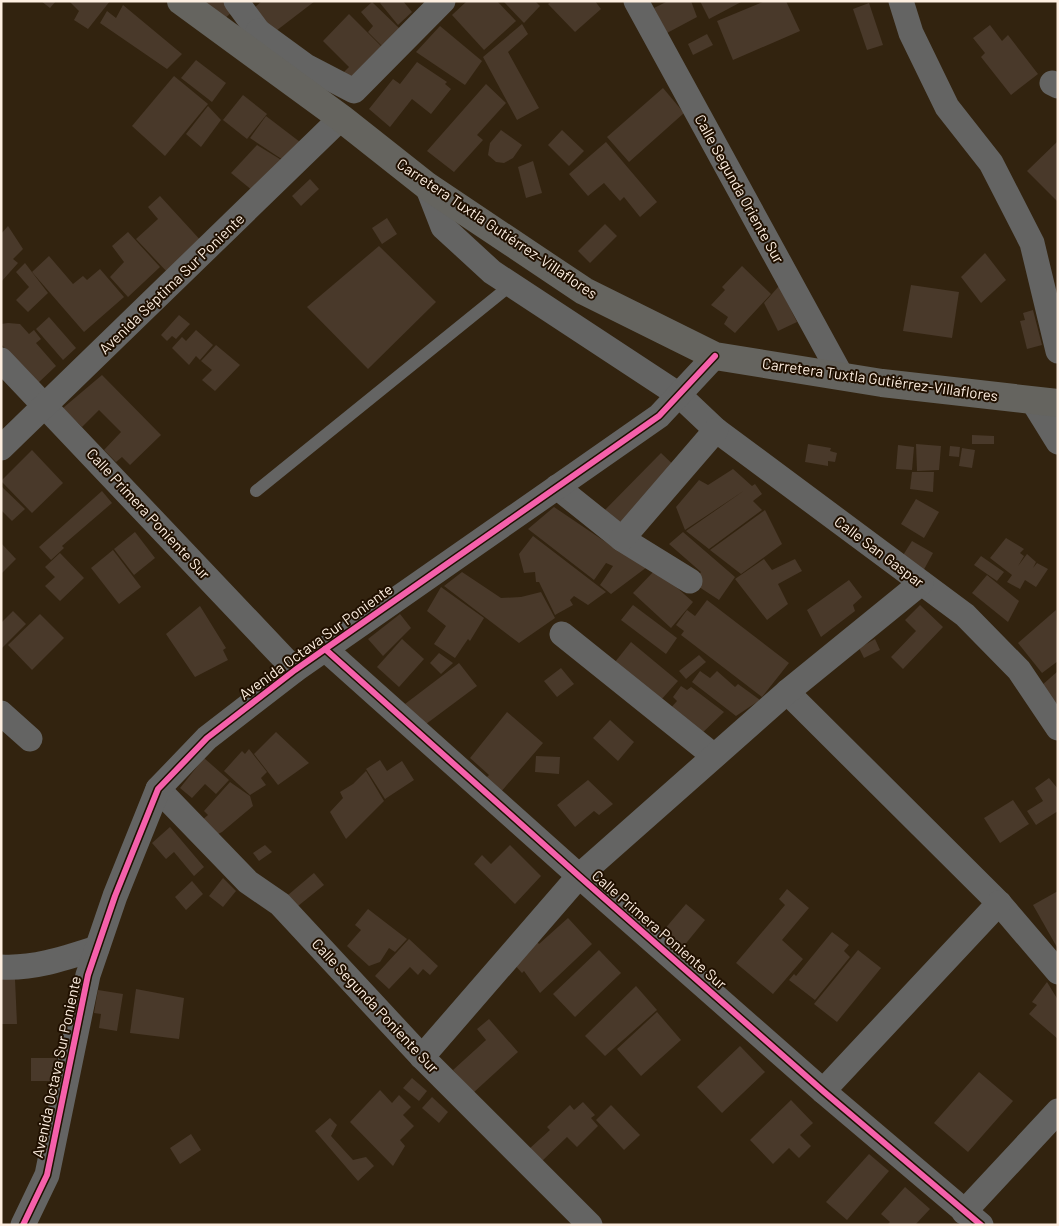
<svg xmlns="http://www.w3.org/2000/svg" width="1059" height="1226" viewBox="0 0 1059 1226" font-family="Barlow,sans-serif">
<rect width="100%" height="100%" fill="#32230f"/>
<!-- building -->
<g fill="#49392a">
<polygon points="41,1 56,1 50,8"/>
<polygon points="69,1 110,1 88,29 74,20 79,11"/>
<polygon points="202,1 224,1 233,11 220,23"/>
<polygon points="262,1 315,1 272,34 254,8"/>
<polygon points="382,1 403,1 412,12 398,25 380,3"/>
<polygon points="467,1 497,1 516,21 484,50 452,15"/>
<polygon points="503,1 535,1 540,6 524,23"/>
<polygon points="552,1 595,1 601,9 575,32 548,4"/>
<polygon points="668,1 691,1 697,17 667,33 654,8"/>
<polygon points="700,1 743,1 709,19"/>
<polygon points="765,1 786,1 800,31 733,60 717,21"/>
<polygon points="372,2 400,29 383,47 368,32 373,26 361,12"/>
<polygon points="869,3 883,45 867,50 853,9"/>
<polygon points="123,5 182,54 167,69 100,23 107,11 116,18"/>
<polygon points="349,14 383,48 350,83 341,75 349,67 323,41"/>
<polygon points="522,24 528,34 508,52 539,108 517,120 483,57"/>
<polygon points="990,25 1002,41 1008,35 1038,74 1011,95 981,57 985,53 973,38"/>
<polygon points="440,26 482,61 465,85 416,52"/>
<polygon points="707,34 713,45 693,55 688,44"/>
<polygon points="196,60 226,83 212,102 181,78"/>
<polygon points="417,62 447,82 445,84 451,89 431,114 412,99 390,127 369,109 393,79 400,84"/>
<polygon points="174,76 208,104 165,156 132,126"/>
<polygon points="486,84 506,103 477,135 483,140 454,172 427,151"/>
<polygon points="663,88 684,113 629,162 607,137"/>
<polygon points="243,95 267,114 247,139 223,120"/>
<polygon points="208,106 221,120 201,147 186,134"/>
<polygon points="266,116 300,142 283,160 250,138"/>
<polygon points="501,130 522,145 513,158 504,163 496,162 488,155 490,143"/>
<polygon points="562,130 584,151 569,166 548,145"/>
<polygon points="1058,141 1058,202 1027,171"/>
<polygon points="606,142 657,202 640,217 624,197 620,201 604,183 588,196 569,174"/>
<polygon points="257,145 283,161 253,191 231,173"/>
<polygon points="533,161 542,193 526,198 518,167"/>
<polygon points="310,179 319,189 301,206 292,196"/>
<polygon points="160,196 203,243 169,274 136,239 158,219 148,207"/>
<polygon points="387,218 397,234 382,244 372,228"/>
<polygon points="605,224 617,236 590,263 578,251"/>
<polygon points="8,226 23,249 13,259 18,263 1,282 1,234"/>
<polygon points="128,232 160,267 128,297 110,277 124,262 112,246"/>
<polygon points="379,246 436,302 368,369 307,307"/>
<polygon points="985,253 1006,280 981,303 961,277"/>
<polygon points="49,256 73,284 83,276 87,280 100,269 124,297 84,332 32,272"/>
<polygon points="25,263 48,293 28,312 16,300 29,287 16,272"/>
<polygon points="742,266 771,294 735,333 724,324 728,317 711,305 725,290 722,287"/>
<polygon points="911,285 959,292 952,338 903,331"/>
<polygon points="779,286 797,322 778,331 764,303"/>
<polygon points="1033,310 1042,345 1027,349 1020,321 1025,320 1023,313"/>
<polygon points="179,315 190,324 176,339 172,336 167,341 161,335"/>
<polygon points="49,317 76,348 63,360 36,329"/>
<polygon points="8,323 20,324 29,334 34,330 41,339 36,343 56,366 37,384 1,344 1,324"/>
<polygon points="196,330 213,345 200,360 196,356 189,365 172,348 182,337 186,341"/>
<polygon points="216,345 240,365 215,391 202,380 212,370 201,361"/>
<polygon points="102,375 161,435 130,465 122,457 116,462 104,450 121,432 99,410 82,427 63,408"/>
<polygon points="972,435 994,436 994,444 972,444"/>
<polygon points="808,444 831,448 830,451 837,453 835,462 828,461 828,466 805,462"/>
<polygon points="916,444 941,446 939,470 917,471"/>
<polygon points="898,445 914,447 912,470 896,469"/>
<polygon points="950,446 960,447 959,457 949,456"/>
<polygon points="962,448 975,450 972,468 959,466"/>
<polygon points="32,450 63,483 32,513 1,481"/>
<polygon points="661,453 680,471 617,534 599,516"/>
<polygon points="733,469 752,486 755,484 762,494 753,501 762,510 709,549 686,531 745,490 685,530 676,507 699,480 708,485"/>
<polygon points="912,472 934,472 933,492 910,489"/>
<polygon points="1,486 25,509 12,521 1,510"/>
<polygon points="102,491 112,503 62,546 64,548 51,560 39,547"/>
<polygon points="916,499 939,512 924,538 901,524"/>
<polygon points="554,507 616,549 647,567 611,594 600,585 613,566 606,563 594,580 528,529"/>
<polygon points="765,510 782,544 741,574 710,550"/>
<polygon points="135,532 155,558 134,575 114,549"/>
<polygon points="683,532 735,577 719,600 693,583 701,572 669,544"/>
<polygon points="533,536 606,592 588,605 574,596 570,600 573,605 555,615 539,582 536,582 535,572 524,573 519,554"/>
<polygon points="1006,538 1024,549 1020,553 1024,556 1018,566 1027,554 1036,562 1033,568 1037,563 1048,569 1036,587 1025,580 1020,589 1007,582 1012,575 990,558"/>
<polygon points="912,541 933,553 922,573 900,560"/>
<polygon points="1,543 16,559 1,574"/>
<polygon points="113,550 141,587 119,604 91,568"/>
<polygon points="60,553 84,578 60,601 45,586 55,577 45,567"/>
<polygon points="981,556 1004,572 997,581 974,565"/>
<polygon points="764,559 772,570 795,559 802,571 778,584 788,604 767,620 735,579"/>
<polygon points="656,569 693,602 671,628 633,593"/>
<polygon points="462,572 501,598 521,597 541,592 555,618 519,643 444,586"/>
<polygon points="987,575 1019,601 1008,622 972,593"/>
<polygon points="849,580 862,597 853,605 855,611 821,637 807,610"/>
<polygon points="441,587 484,618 470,641 468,639 455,658 434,644 446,626 427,611"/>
<polygon points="707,600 789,663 762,697 681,635 684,631 676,625 687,610 695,616"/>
<polygon points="633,605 677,638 666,654 621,620"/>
<polygon points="920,605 943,627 903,669 891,657 916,631 905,620"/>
<polygon points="200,606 226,648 223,650 228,660 195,677 166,634"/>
<polygon points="1056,610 1058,661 1042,673 1018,643"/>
<polygon points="13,611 26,624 1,649 1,623"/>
<polygon points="40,614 64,638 32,670 8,645"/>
<polygon points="400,614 411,628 383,656 368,639"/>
<polygon points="402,639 424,659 399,687 377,667"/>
<polygon points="875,639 880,650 864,658 859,648"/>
<polygon points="631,642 678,681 660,701 615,662"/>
<polygon points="439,653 453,663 441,674 430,663"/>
<polygon points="699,655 706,662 686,679 679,671"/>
<polygon points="459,663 477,686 422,727 405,704"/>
<polygon points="561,668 574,684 557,697 544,681"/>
<polygon points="700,671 710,678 717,671 735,687 738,684 760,700 736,716 692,682"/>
<polygon points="1058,671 1058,705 1041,686"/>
<polygon points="681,686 687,690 691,687 724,712 698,737 668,711 677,701 673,697"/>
<polygon points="507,712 543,743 500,793 485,779 489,775 470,758"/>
<polygon points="610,720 634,742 618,761 593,738"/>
<polygon points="276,732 309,763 278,785 254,754"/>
<polygon points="249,749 267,772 261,778 266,785 250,795 224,771 242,751 245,754"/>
<polygon points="536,756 560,757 559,774 535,772"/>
<polygon points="204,758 229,780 216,794 205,784 192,798 180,788"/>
<polygon points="380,760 387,771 402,761 414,780 385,799 366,769"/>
<polygon points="366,771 384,801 346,839 330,812 343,798 340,792 353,784"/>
<polygon points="1049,778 1058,789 1058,811 1036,825 1027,811 1043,801 1035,788"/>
<polygon points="588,780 613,804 599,815 594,811 575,827 557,805"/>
<polygon points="230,782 250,796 253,806 222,832 214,836 201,821 208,815 204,811"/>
<polygon points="1013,800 1029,824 1000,843 984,818"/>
<polygon points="170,827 204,867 194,876 174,852 166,859 152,843"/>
<polygon points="265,845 272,852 259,861 253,853"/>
<polygon points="510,845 541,876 515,904 474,864 482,855 491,864"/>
<polygon points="314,873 324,885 298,906 288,895"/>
<polygon points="223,878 236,891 223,907 209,896"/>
<polygon points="192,881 203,894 186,910 175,897"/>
<polygon points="787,889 809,908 782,940 803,959 773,994 736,963 785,905 779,899"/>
<polygon points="1058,891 1058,949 1033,905"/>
<polygon points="686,904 705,920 683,947 663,931"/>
<polygon points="368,909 407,939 395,952 389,948 380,962 369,966 347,946 361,930 355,925"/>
<polygon points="568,918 592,944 540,993 524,971 522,973 513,963 537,942 539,944"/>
<polygon points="832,932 849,945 844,951 850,957 815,1000 789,980 794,974 796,976"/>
<polygon points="409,939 438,966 430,975 423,969 418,975 410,967 389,989 375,976"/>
<polygon points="599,950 621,973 575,1017 553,994"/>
<polygon points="858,950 881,968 837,1022 814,1004"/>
<polygon points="1,979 15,979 17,1024 1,1024"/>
<polygon points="1047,982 1058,1000 1058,1039 1029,1014 1037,1005 1032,1002"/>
<polygon points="636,986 657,1010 605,1056 585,1036"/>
<polygon points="136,989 184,998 179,1039 130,1033"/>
<polygon points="98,990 123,994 117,1031 99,1028 101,1014 94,1013"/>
<polygon points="657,1012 681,1040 641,1076 617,1049"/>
<polygon points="489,1019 518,1052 473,1093 453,1070 486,1040 477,1029"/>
<polygon points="740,1046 765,1072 722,1113 697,1087"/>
<rect x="31" y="1058" width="26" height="23"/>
<polygon points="979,1072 1013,1101 968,1152 934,1123"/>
<polygon points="412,1078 427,1091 419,1101 403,1088"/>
<polygon points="380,1090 392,1103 399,1095 411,1107 403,1115 414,1126 400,1140 405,1146 393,1166 350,1122"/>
<polygon points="432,1097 448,1112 439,1123 422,1108"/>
<polygon points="791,1100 813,1123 800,1135 811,1146 799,1158 789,1148 773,1164 750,1140"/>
<polygon points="583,1102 595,1115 591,1118 598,1126 577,1147 567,1137 541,1162 529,1149 550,1130 547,1127 570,1105 574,1110"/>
<polygon points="611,1105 640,1135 624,1150 596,1120"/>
<polygon points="330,1118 337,1125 331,1136 353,1160 366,1157 374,1166 358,1181 315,1131"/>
<polygon points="191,1134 201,1150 180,1164 170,1148"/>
<polygon points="869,1154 889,1171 847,1220 826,1202"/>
<polygon points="905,1187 930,1209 915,1225 887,1225 890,1222 881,1214"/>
</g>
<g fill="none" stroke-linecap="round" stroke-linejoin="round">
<!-- service -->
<polyline stroke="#646463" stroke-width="12" points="256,491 511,285"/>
<!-- minor -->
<g stroke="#646463" stroke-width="25">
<polyline points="236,1 258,31 254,46"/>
<polyline points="636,1 842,377"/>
<polyline points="901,1 911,33 947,107 991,163 1032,243 1058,351"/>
<polyline points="258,31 306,66 354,91 443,1"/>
<polyline points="1052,83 1058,86"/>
<polyline points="427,186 443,227 492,272 679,395 716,430 965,615 1019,670 1058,728"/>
<polyline points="1,360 295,670"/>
<polyline points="1032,400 1058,442"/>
<polyline points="1,448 341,118"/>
<polyline points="557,487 622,539 690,581"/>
<polyline points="622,539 716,430"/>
<polyline points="562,634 714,756"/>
<polyline points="325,649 579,876 823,1091 981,1225"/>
<polyline points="787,692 999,903 1058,972"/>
<polyline points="1,713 30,739"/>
<polyline points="158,789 248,882 280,904 422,1057 590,1225"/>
<path d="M1 967C34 969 66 958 97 948"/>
<polyline points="422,1057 579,876 787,692 921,583"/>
<polyline points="823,1091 999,903"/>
<polyline points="964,1212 1058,1111"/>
<polyline points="23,1225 47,1175 88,975 115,896 158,789 207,738 295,670 659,416 715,356"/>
</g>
<!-- primary -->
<polyline stroke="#65645f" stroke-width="28" points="181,1 341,118 427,186 584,291 715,356 882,383 1058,403"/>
<defs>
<g id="cycleway">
<polyline points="325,649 579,876 823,1091 981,1225"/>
<polyline points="23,1225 47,1175 88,975 115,896 158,789 207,738 295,670 659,416 715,356"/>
</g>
</defs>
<!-- cycleway casing -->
<use href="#cycleway" stroke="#201000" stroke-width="9"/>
<!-- cycleway -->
<use href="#cycleway" stroke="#f560ab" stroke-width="6"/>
</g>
<g text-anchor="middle" stroke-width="4" stroke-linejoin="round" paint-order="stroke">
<!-- street labels -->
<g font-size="15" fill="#feefe1" stroke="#201000">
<text transform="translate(739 189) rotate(61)" y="5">Calle Segunda Oriente Sur</text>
<text transform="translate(497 229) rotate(34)" y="5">Carretera Tuxtla Gutiérrez-Villaflores</text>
<text transform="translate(172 284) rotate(-44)" y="5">Avenida Séptima Sur Poniente</text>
<text transform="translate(880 380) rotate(8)" y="5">Carretera Tuxtla Gutiérrez-Villaflores</text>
<text transform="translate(148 514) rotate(47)" y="5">Calle Primera Poniente Sur</text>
<text transform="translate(879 552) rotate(37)" y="5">Calle San Gaspar</text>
<text transform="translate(316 642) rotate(-36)" y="5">Avenida Octava Sur Poniente</text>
<text transform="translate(659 930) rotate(41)" y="5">Calle Primera Poniente Sur</text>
<text transform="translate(375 1006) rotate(47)" y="5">Calle Segunda Poniente Sur</text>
<text transform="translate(57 1067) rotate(-78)" y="5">Avenida Octava Sur Poniente</text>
</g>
</g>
<!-- border -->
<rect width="1059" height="1226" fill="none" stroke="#feefe1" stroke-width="5"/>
</svg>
